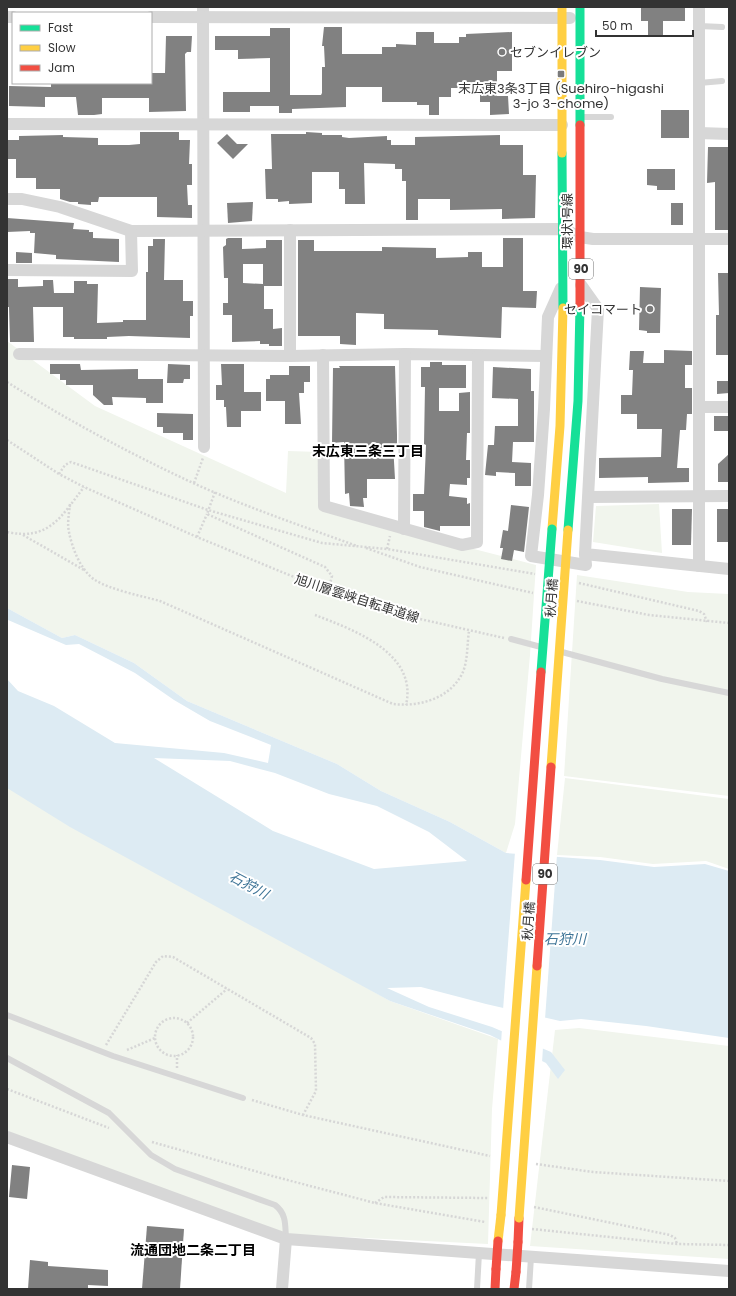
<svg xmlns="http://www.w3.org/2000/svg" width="736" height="1296" viewBox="0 0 736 1296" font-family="Poppins,'Noto Sans JP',sans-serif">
<rect width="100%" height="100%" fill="#fff"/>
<!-- green -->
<g fill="#f1f5ed">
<polygon points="7,341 95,406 286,493 288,451 320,452 322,510 536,565 530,655 515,824 506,853 450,822 381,791 337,764 187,701 134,663 75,635 62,638 7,608"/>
<polygon points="659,504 662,553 593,542 596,506"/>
<polygon points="577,575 688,592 729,594 729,796 564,776"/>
<polygon points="565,778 729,799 729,869 706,861 653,864 600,857 557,855"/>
<polygon points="7,785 390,1001 498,1039 492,1109 488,1244 283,1234 7,1131"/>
<polygon points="579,1028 729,1046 729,1259 530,1246 555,1030"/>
</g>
<!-- water -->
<path fill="#ddebf3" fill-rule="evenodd" d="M7 608 62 638 75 635 134 663 187 701 337 764 381 791 450 822 506 853 600 860 654 867 705 864 729 871V1038L646 1026 581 1019 560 1021 486 1004 421 987 387 988 429 1007 492 1027 551 1052 565 1070 558 1079 546 1063 490 1035 390 1001 70 827 7 788V679L18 691 54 706 115 743 224 753 268 763 271 745 210 721 174 700 135 673 79 644 66 645 8 620ZM154 758 230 761 275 773 329 794 377 806 429 832 467 861 374 869 273 831Z"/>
<!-- pier -->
<g fill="#fff">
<polygon points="515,852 557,855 545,1019 503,1010"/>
<polygon points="502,1029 543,1047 542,1063 501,1043"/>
</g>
<!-- building -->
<g fill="#818181" fill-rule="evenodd">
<polygon points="641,7 685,7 685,21 663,21 663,36 648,36 648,21 641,21"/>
<polygon points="324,27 342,27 342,54 382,54 382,47 396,47 396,44 416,45 416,32 434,32 434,43 459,43 459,37 466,37 466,34 512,32 512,71 497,71 497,96 508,96 509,114 490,115 490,102 480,102 480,88 451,88 451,97 439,97 439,115 429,115 429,105 417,105 417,102 382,102 382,87 346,87 346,107 292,109 292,113 279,113 279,106 250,106 250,112 223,112 223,92 270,92 270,58 238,59 238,50 215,50 215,36 270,36 270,28 290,28 290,95 321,95 322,93 322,67 325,67 324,46 322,46"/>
<polygon points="166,36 192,36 191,52 187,52 185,54 186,111 149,112 149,98 102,98 102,114 94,115 78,115 76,97 45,97 45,107 9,106 9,86 51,87 51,83 151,83 151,73 165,73"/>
<rect x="661" y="110" width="28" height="28"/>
<polygon points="140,132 179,132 179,140 190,140 189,164 192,164 192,185 187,185 188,205 192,205 192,218 157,217 157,197 99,197 98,202 91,202 91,205 78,204 78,202 70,202 60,199 60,189 36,189 36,178 16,178 16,159 7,159 7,140 19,140 19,136 63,135 63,137 98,138 98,145 129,145 140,144"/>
<polygon points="306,132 322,133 322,135 342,135 342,137 349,138 387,136 387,140 391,140 391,145 415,145 415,137 500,135 500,145 523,145 523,175 536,175 535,218 502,219 502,209 450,210 450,199 418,199 418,220 406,220 406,181 402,181 402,169 395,169 395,164 364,163 365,204 345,204 345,189 339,189 339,172 312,172 312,203 289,204 289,201 278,202 278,199 266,199 265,169 272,169 271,134 306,134"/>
<polygon points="227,134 237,144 248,144 233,159 217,143"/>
<polygon points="708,147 729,147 729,230 715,230 715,182 707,183"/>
<polygon points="647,169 675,169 675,190 657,190 657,186 647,185"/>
<polygon points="253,202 252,221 228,223 227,203"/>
<rect x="671" y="203" width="12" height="22"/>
<polygon points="7,218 74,223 73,229 89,230 89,232 93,232 93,238 119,239 119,262 56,259 56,255 34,253 35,233 30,233 30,231 7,232"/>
<path d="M228 238H242V249L266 248V240H282V286H264V309H273V329L282 328V346H269V344H260V341L232 342V315H223V303H228V278H224L223 247 226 245V239ZM243 264H263V284L243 283Z"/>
<polygon points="503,238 523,238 523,291 537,291 536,308 502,307 501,338 438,335 438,330 384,329 384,314 356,313 356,345 340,344 340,336 298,336 298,240 314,240 314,251 382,251 382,247 436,248 436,258 468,257 468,252 482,252 482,267 503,267"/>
<polygon points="153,239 165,239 164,280 183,280 183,301 193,301 193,316 190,316 190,338 129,336 107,337 107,339 74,339 74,337 63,337 63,307 33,307 34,342 10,342 9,307 7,307 7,279 18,279 18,287 43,286 43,280 53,280 54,293 74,293 74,281 87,281 87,284 98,284 97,323 123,322 123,320 146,320 146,272 148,272 148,246 153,246"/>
<polygon points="16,252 32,253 32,263 16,263"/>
<polygon points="718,273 729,273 729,355 716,355 716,315 719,315"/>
<polygon points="640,287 661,288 660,333 647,333 647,331 639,330"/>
<polygon points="664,350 692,351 692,365 685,365 685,388 692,388 692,414 687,414 686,430 680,430 677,468 689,468 689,482 648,483 648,477 599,478 599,458 661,457 662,429 637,429 637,414 621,414 621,395 632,395 633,370 629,370 630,351 644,351 643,363 664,363"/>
<polygon points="430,362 442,362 442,365 466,365 466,388 439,388 439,411 459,411 459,393 470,392 470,433 467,433 466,460 470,460 470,478 467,478 467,485 450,484 449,496 467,498 467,504 470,503 470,526 440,526 440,531 424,527 424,511 413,511 413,494 424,494 426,445 424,444 425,387 421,387 421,367 430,367"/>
<polygon points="50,364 80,364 81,370 138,369 138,379 163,379 163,403 146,403 146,398 112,397 113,405 104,405 93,395 93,385 66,385 66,380 60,380 60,374 50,374"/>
<polygon points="168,364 190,365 190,379 184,379 183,383 167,383"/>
<polygon points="221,364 244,364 244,392 261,392 261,411 241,411 241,427 227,427 226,407 224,407 224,400 216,400 216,385 222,385"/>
<polygon points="289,366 310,366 310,382 304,382 304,393 299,393 301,424 285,424 285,401 266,401 266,379 270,379 270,375 289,375"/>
<polygon points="339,366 395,366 397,435 397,444 393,444 395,479 367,479 367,498 363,498 364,507 350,506 349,493 345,494 344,442 332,443 333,368 340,368"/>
<polygon points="493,367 531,369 531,391 534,391 534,442 513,442 512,462 531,463 531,486 515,486 515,473 496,472 496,476 485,475 488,445 494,445 495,426 518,426 518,399 492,398"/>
<polygon points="717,381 729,381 729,393 717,394"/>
<polygon points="157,413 193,414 193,440 183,440 183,433 163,433 163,427 157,427"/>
<rect x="714" y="416" width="15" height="15"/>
<polygon points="729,454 729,482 718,482 718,464"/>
<polygon points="511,505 529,507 524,552 514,550 512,561 501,559 503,548 500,548 503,530 508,531"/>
<polygon points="672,509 692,509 691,545 672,545"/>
<rect x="717" y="509" width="12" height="33"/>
<polygon points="12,1165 30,1167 27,1199 9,1197"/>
<polygon points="147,1226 184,1229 180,1289 142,1289"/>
<polygon points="30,1260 48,1262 48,1266 108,1270 108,1286 88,1285 88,1289 28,1289"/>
</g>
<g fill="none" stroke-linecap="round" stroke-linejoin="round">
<!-- path -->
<g stroke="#d6d6d6" stroke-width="2.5" stroke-dasharray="2 2" stroke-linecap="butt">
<path d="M7 382C67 420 129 453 193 483 246 507 302 526 357 546"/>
<polyline points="7,440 59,474 84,487 197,537 328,591 398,614 504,638"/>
<polyline points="59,474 65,465 71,462 208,510 322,543 387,549 535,574"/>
<polyline points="194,483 203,458"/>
<polyline points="215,492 207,514 325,567 332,576 328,591"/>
<path d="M70 504C69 514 67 523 69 532 72 548 81 571 95 580 111 590 142 596 160 601L393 704C419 707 449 699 462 674 468 662 467 644 469 631"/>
<path d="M7 532C49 541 61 517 84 487"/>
<polyline points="23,535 84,570"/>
<polyline points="197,537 207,514"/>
<polyline points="366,548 420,567 533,593"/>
<polyline points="387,549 390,536"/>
<polyline points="579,583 699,611 704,614 707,622"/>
<polyline points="577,601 649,615 729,623"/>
<path d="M315 615C354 630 418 653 406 705"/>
<circle cx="174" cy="1037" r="19"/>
<polyline points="187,1023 227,989"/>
<polyline points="106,1045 156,962 163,956 173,957 311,1038 315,1044 316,1091 303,1115"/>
<polyline points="127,1050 155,1038"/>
<polyline points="177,1068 177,1055"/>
<polyline points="7,1089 109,1128"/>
<polyline points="252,1100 303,1115 490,1156"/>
<polyline points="152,1142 276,1177 375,1203 485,1222"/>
<polyline points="536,1164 593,1172 729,1181"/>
<polyline points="375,1203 384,1197 488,1198"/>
<polyline points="534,1207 670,1235 675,1238 677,1244"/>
<polyline points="532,1229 677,1244 729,1245"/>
</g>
<!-- lane -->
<g stroke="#d7d7d7" stroke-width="6">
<polyline points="699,26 722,27"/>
<polyline points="699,83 722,81"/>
<polyline points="581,117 611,117"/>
<polyline points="511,639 541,647"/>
<polyline points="562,652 662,679 729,693"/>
<polyline points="7,1015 113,1056 243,1098"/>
<path d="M7 1058 109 1113 151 1155 175 1169 275 1205C287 1214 285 1226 286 1239"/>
<polyline points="477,1289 479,1253"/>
<polyline points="529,1289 531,1257"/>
</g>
<!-- street -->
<g stroke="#d7d7d7" stroke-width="12">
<polyline points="203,7 204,447"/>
<polyline points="7,17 13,17"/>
<polyline points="151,17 570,18"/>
<polyline points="7,124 562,125"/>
<polyline points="699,133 729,134"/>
<polyline points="7,199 22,199 60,207 131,231 563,229 580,237 593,239 729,239"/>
<polyline points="290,230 290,356"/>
<polyline points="7,270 132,271 131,231"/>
<polyline points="581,285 598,309 585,554 729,569"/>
<polyline points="561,288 548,317 544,409 538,495 531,556 586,565 585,554"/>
<polyline points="19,354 290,356 405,354 545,356"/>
<polyline points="323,355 324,506 462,545 477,542 478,356"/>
<polyline points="700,407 729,407"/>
<polyline points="589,497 729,496"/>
<polyline points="404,529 405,354"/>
<polyline points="699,566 699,7"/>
<polyline points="7,1137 286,1239 729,1271"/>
<polyline points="282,1289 286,1239"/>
</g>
<!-- fast -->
<g stroke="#16e098" stroke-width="9">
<polyline points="580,7 580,125"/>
<polyline points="562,153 563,308"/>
<polyline points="568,530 578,401 580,305"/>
</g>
<!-- slow -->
<g stroke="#ffcf43" stroke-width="9">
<polyline points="562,7 562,153"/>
<polyline points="552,529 560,426 563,308"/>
<polyline points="498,1241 501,1215"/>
</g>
<!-- jam -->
<g stroke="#f24e42" stroke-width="9">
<polyline points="580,125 580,305"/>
<polyline points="518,1242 519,1218"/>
<polyline points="495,1289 496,1269"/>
<polyline points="514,1289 516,1272"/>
</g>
<!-- fast-bridge -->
<polyline stroke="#16e098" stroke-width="9" points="541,672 552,529"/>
<!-- slow-bridge -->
<g stroke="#ffcf43" stroke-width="9">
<polyline points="551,767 568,530"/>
<polyline points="501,1215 526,880"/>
<polyline points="519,1218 537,966"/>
</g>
<!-- jam-bridge -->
<g stroke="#f24e42" stroke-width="9">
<polyline points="526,880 541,672"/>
<polyline points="537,966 551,767"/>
<polyline points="496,1269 498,1241"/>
<polyline points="516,1272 518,1242"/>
</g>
</g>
<!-- markers -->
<g fill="#7a7a7a" stroke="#fff" stroke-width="1.5">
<circle cx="502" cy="52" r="4"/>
<rect x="557" y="70" width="8" height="8" rx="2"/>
<circle cx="650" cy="309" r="4"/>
</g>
<g text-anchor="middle" stroke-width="4" stroke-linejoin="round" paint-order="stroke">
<!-- shield labels -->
<g fill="#fff" stroke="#707070" stroke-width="1">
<rect x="569" y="259" width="24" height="20" rx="3"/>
<rect x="533" y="864" width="24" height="20" rx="3"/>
</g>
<g font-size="12" font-weight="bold" fill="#333">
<text x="581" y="273">90</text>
<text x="545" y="878">90</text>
</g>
<!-- poi labels -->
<g font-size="13" fill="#333" stroke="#fff" text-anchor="start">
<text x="510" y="57">セブンイレブン</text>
<text x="561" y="93" text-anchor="middle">末広東3条3丁目 (Suehiro-higashi<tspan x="561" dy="15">3-jo 3-chome)</tspan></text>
<text x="642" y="314" text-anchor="end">セイコマート</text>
</g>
<!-- street labels -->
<g font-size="13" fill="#333" stroke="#fff">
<text transform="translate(567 221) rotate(-90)" y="5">環状1号線</text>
<text transform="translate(357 598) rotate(18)" y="5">旭川層雲峡自転車道線</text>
<text transform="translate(551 598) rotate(-86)" y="5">秋月橋</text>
<text transform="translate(528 921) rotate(-86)" y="5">秋月橋</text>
</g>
<!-- neighbourhood labels -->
<g font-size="14" font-weight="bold" fill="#000" stroke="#fff">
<text x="368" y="456">末広東三条三丁目</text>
<text x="193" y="1255">流通団地二条二丁目</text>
</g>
<!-- water labels -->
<g font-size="14" font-style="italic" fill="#3f7597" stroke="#fff">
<text transform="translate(249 885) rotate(28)" y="5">石狩川</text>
<text x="565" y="944">石狩川</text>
</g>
</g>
<!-- border -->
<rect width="736" height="1296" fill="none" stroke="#333333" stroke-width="16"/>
<!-- legend -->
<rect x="12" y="12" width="140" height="72" fill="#ffffff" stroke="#adadad"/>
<rect x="20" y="25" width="20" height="6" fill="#16e098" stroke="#adadad"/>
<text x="48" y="32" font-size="12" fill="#333333">Fast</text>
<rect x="20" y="45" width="20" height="6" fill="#ffcf43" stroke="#adadad"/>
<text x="48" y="52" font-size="12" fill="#333333">Slow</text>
<rect x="20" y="65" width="20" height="6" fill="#f24e42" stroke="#adadad"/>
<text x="48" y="72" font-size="12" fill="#333333">Jam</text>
<!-- scale -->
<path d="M596 30v6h97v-6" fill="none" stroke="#333333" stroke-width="2"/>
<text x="602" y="30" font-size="12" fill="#333333" stroke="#ffffff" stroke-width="3" paint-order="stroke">50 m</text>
</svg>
